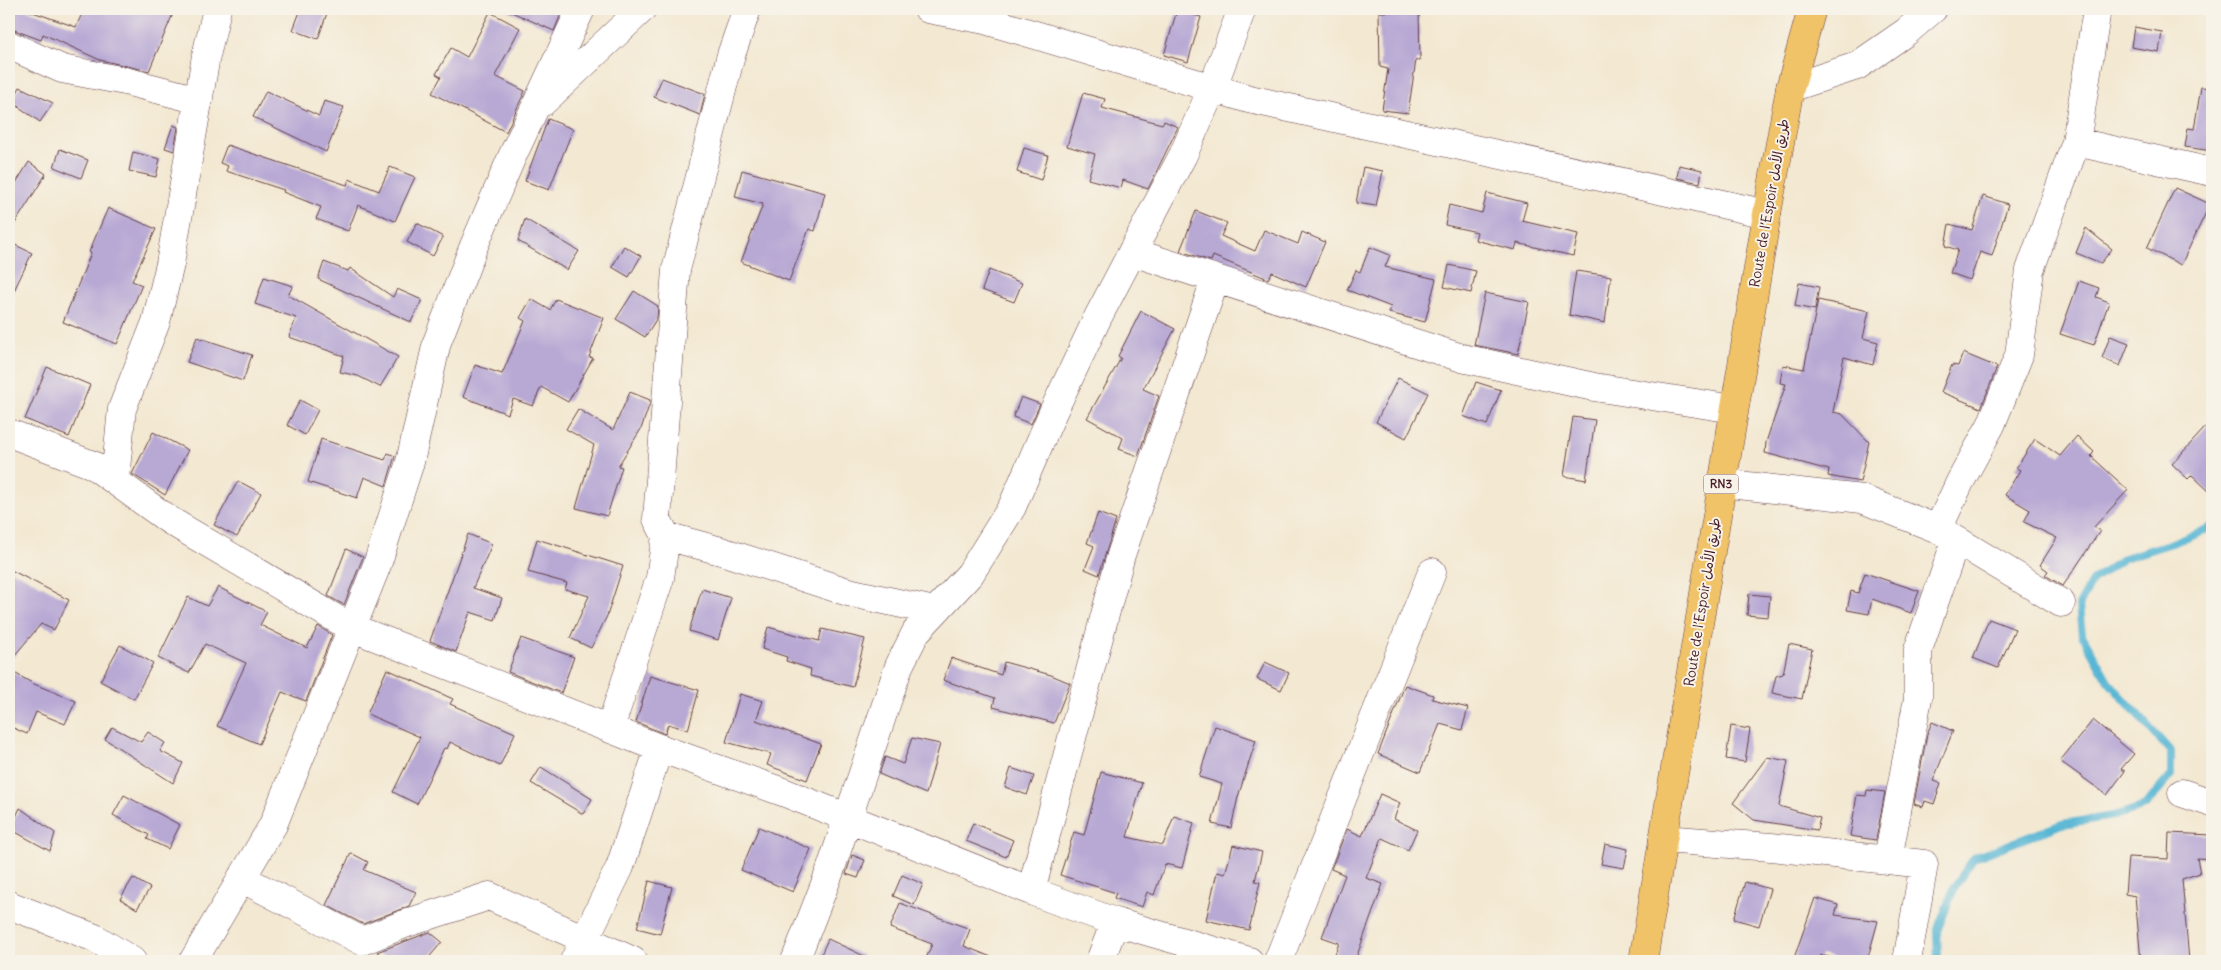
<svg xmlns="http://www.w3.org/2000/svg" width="2221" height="970" viewBox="0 0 2221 970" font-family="Delius,'Playpen Sans Arabic',sans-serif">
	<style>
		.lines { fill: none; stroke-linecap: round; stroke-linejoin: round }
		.stream { stroke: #55b5d4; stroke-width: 8 }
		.building { fill: #b7a8d4 }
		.minor-casing { stroke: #633d44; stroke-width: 29 }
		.highway-casing { stroke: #633d44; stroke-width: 29 }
		.minor { stroke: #fff; stroke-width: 28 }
		.highway { stroke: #f1c369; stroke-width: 28 }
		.labels { text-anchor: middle; stroke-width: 4; stroke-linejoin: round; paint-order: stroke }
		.shield { fill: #f7f3e8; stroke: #7e5f64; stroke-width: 1 }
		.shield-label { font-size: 12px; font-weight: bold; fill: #4a1f2b }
		.street-label { font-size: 14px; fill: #4a1f2b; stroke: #f7f3e8 }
	</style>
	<rect width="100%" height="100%" fill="#f7f3e8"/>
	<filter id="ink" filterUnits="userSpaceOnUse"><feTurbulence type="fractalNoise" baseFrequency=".02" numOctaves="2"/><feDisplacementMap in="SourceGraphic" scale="10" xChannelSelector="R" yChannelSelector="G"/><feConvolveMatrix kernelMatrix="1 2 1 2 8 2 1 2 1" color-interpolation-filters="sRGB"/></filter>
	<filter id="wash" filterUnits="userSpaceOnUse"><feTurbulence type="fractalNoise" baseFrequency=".0096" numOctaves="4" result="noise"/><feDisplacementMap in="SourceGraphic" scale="20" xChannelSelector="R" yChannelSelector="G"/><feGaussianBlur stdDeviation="1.12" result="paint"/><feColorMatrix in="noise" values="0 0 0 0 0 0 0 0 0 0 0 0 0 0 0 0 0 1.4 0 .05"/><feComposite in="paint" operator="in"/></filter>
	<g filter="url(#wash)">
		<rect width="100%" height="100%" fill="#f3e8d1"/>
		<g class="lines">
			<path class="stream" d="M1938,961L1937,931L1955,886L1974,858L2062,824L2114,816L2145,806L2171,775V752L2108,681L2082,635L2079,605L2093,580L2124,558L2172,543L2212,527"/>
		</g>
		<g id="blocks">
			<path class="building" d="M9,9H24L76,27L84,9H175L149,71L100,60L43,34L41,40L9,28Z
				M301,9H316L327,13L318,39L293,30Z
				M505,9H550L561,14L554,31Z
				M1177,10L1201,17L1188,62L1164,55Z
				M1419,11L1420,60H1416L1408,113L1382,110L1388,69L1380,67L1379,12Z
				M490,12L520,28L495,76L525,91L506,132L432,93L441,77L436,74L451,48L467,57Z
				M2134,27L2162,32L2159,52L2131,47Z
				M662,78L705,94L700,115L654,97Z
				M20,87L53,103L40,122L12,102Z
				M2201,87L2212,88V151L2185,147L2188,128L2194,129Z
				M266,91L319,116L324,101L344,107L326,152L253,117Z
				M1083,93L1105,99L1102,108L1162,124L1164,121L1178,127L1148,189L1123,180L1121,188L1088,179L1095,154L1067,146Z
				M548,119L573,129L549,190L525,181Z
				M173,125L178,127L174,151L165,148Z
				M227,145L347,185L349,179L379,191L390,167L415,177L395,221L358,205L348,231L316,219L321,207L283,192L284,190L226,171L228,166L220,163Z
				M1024,148L1048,155L1041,180L1017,172Z
				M60,149L88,160L81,178L54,167Z
				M133,152L160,159L156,177L129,171Z
				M29,162L46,174L9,233V194Z
				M1679,165L1702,170L1700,183L1677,178Z
				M1363,167L1383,171L1376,206L1356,203Z
				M742,170L825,193L815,231L809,229L789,281L741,262L763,204L735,197Z
				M2175,188L2210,204L2181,265L2147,248Z
				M1487,193L1527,203L1522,221L1578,234L1573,256L1517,243L1515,250L1475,240L1477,232L1445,225L1449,205L1482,213Z
				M1983,196L2008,204L1992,256L1980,252L1970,280L1950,273L1958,250L1945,246L1949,224L1972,230Z
				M108,208L156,229L132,281L142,285L117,344L63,322L91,253L89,252Z
				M1196,211L1227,223L1221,236L1255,251L1264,230L1298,244L1302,232L1325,242L1306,287L1272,272L1268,279L1213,256L1211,261L1180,251Z
				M525,219L579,251L567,270L518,241Z
				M417,223L443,237L433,256L407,242Z
				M2086,228L2112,249L2101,263L2076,253Z
				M9,242L32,253L9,301Z
				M624,246L641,256L629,277L612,267Z
				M1370,247L1390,255L1385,267L1436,279L1425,322L1389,313L1391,307L1347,290L1356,270L1360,272Z
				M324,262L348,271L350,268L393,297L397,289L422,300L411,322L318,279Z
				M1449,265L1476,271L1471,293L1444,287Z
				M989,270L1022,283L1014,302L982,290Z
				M1576,271L1611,276L1605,323L1569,315Z
				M264,277L293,286L288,295L398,357L380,387L358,376L340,372L344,356L289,337L296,318L255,304Z
				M2079,281L2099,288L2096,297L2109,302L2094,345L2060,334Z
				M1799,283L1819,287L1815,310L1795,306Z
				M634,291L658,306L657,318L645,337L616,319Z
				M1485,293L1529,302L1518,354L1474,345Z
				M531,299L550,310L556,299L604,318L589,357L593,358L568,402L541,387L533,406L513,399L508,414L463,397L475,365L502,374L525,321L520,318Z
				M1818,300L1869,311L1863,338L1878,342L1873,365L1844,357L1833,412L1842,414L1869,442L1860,482L1828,476L1829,470L1765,453L1766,442L1786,384L1780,383L1783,365L1804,369Z
				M1141,311L1175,329L1143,389L1159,396L1138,456L1119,449L1123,438L1087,418L1121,358L1118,356Z
				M2110,336L2129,343L2120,366L2102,358Z
				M197,337L252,355L243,381L187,362Z
				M1963,353L1997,367L1981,408L1941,392L1952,365L1958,366Z
				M47,367L90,385L69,437L25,419Z
				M1398,378L1428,393L1406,438L1376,422Z
				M1476,382L1501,390L1487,425L1463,416Z
				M630,392L650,400V403L641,429L618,466L622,467L607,516L576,508L594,445L566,429L578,409L613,430Z
				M1021,397L1040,404L1031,424L1013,417Z
				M300,400L318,410L305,435L287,425Z
				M1573,417L1595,420L1586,480L1564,476Z
				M2212,420V494L2192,475L2188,479L2172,464Z
				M153,432L188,450L165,495L132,474Z
				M2077,436L2094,452L2091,456L2128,490L2094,527L2100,531L2063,586L2045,575L2048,571L2040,565L2057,538L2024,522L2030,510L2005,495L2020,470L2016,468L2035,439L2060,456Z
				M321,439L385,460L388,453L395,456L386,486L364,477L357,498L308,482Z
				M238,481L261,493L237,537L214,525Z
				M1098,513L1116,520L1099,575L1085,569L1094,546L1087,543Z
				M468,534L492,544L473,588L502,598L495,620L470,612L456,652L430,641Z
				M537,539L623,566L607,616L591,648L570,638L589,596L565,589L567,583L528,572Z
				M346,549L363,557L344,605L328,596Z
				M9,569L69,600L54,630L41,624L9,662Z
				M1865,573L1919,591L1911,613L1872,599L1869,614L1847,610L1851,591L1858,593Z
				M218,587L267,612L260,625L307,648L318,626L332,635L306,701L282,692L259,744L217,726L246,663L205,644L189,673L158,658L188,597L207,606Z
				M702,589L731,598L718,640L689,631Z
				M1749,594L1770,596L1768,617L1747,615Z
				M1989,619L2015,629L1998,668L1973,658Z
				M768,627L819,641L822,629L865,639L853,687L810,676L811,669L786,661L787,657L762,649Z
				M521,638L574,657L561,693L508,672Z
				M1789,644L1812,649L1802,699L1772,693L1776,676L1783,674Z
				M120,645L153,663L134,699L100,681Z
				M951,658L1001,675L1004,662L1051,675L1070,683L1054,723L993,707L995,698L943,680Z
				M1265,662L1289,673L1281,690L1257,679Z
				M387,669L453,699L450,704L515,733L500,766L450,742L447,749L444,748L417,804L393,792L420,737L367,714Z
				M9,670L34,684L76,701L65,724L36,712L27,734L9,726Z
				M650,676L699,690L688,730L668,724L665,734L636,722Z
				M1405,685L1433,695L1432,699L1468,708L1462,730L1440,724L1420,772L1378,754Z
				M740,694L763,701L756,720L821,744L807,780L767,765L771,754L726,742Z
				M2093,720L2134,754L2121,769L2125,771L2107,795L2060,761Z
				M1932,722L1953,731L1933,781L1941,783L1934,804L1925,801L1923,807L1914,804L1927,734Z
				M1215,726L1256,740L1238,797L1231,828L1212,824L1222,784L1199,777Z
				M1731,726L1750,729L1745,762L1726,759Z
				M112,727L141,742L148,732L165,743L160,751L183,763L173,783L105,739Z
				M912,738L940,744L926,794L879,774L885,757L903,764Z
				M1767,757L1788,761L1779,806L1820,818L1817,830L1754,820L1733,803Z
				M541,767L592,799L583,814L531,783Z
				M1011,768L1034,776L1027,795L1005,787Z
				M1101,772L1142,783L1127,837L1163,845L1174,816L1194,823L1182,868L1165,864L1154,895L1147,892L1142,907L1114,898L1116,893L1060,875L1074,832L1084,835Z
				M1867,790L1885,792L1876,840L1850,836L1857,795L1866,796Z
				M1380,794L1400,803L1394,819L1417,830L1408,850L1382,838L1366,878L1383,884L1355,961H1348L1334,957L1339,943L1322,937L1345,875L1331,869L1347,829L1362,836Z
				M124,795L180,825L168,849L147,839L149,835L113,815Z
				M20,808L55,833L50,851L10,829Z
				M973,823L1013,840L1006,857L966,841Z
				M759,827L811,849L793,892L741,870Z
				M2169,833L2212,835V859L2197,858L2200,873L2182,879L2189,961H2141L2135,896L2125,894L2128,857L2168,859Z
				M1605,844L1628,849L1624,868L1601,864Z
				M1233,845L1262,852L1255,881L1260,882L1249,930L1206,920L1217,872L1225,874Z
				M351,853L368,862L364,870L416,892L409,906L363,924L326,905Z
				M852,855L865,860L858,878L846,874Z
				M902,875L923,884L914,905L893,896Z
				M133,878L150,888L137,909L120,899Z
				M649,881L672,887L660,934L637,928Z
				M1745,882L1770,889L1759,926L1734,919Z
				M1815,898L1838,905L1835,915L1878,921L1867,961H1847L1821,955L1819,961H1805L1794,958Z
				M900,903L970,929L964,946L1001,961H925L932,944L890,928Z
				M430,932L442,942L426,961H388L377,952Z
				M828,939L875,961H818Z"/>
		</g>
	</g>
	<g filter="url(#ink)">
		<use href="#blocks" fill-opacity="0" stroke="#633d44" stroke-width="1"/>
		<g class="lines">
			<g class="minor-casing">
				<path id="minor" d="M928,9L985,20L1249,99L1767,214
					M9,45L62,69L125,81L199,100
					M1790,88L1857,66L1906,32L1933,9
					M543,102L642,9
					M2076,142L2212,172
					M1132,252L1462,358L1594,387L1734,409
					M9,433L93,465L169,520L350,627L659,748L783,792L1031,891L1115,922L1249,961
					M115,479L122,409L156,322L170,264L206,56L217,9
					M1721,483L1862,499L1938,529L2061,603
					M1938,529L1960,482L1991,425L2019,355L2030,270L2076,142L2097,9
					M666,536L721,551L848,592L934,611
					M610,728L660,578L666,536L657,519L676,270L731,55L747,9
					M2182,793L2212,803
					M1663,839L1771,847L1924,864L1907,961
					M1888,859L1918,698V650L1956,540
					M241,878L362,941L407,923L489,896L633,961
					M1031,891L1121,555L1215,280
					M9,905L95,938L132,961
					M193,961L273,825L377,565L410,462L437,342L473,248L511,159L581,9
					M574,961L620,867L659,748
					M795,961L830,871L899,666L916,632L970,574L1012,507L1053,412L1098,317L1183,155L1212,89L1242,9
					M1100,961L1115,922
					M1278,961L1432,572"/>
			</g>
			<g class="highway-casing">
				<path id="highway" d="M1643,961L1767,214L1790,88L1812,9"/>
			</g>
			<use href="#minor" class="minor"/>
			<use href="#highway" class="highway"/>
		</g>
	</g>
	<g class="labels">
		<rect class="shield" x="1703.5" y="474.5" width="35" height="19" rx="4"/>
		<g class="shield-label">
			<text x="1721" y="488">RN3</text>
		</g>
		<g class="street-label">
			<text transform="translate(1769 203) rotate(-80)" y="5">Route de l’Espoir طريق الأمل</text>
			<text transform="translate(1702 602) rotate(-81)" y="5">Route de l’Espoir طريق الأمل</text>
		</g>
	</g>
	<rect width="2221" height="970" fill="none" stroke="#f7f3e8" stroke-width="30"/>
</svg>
